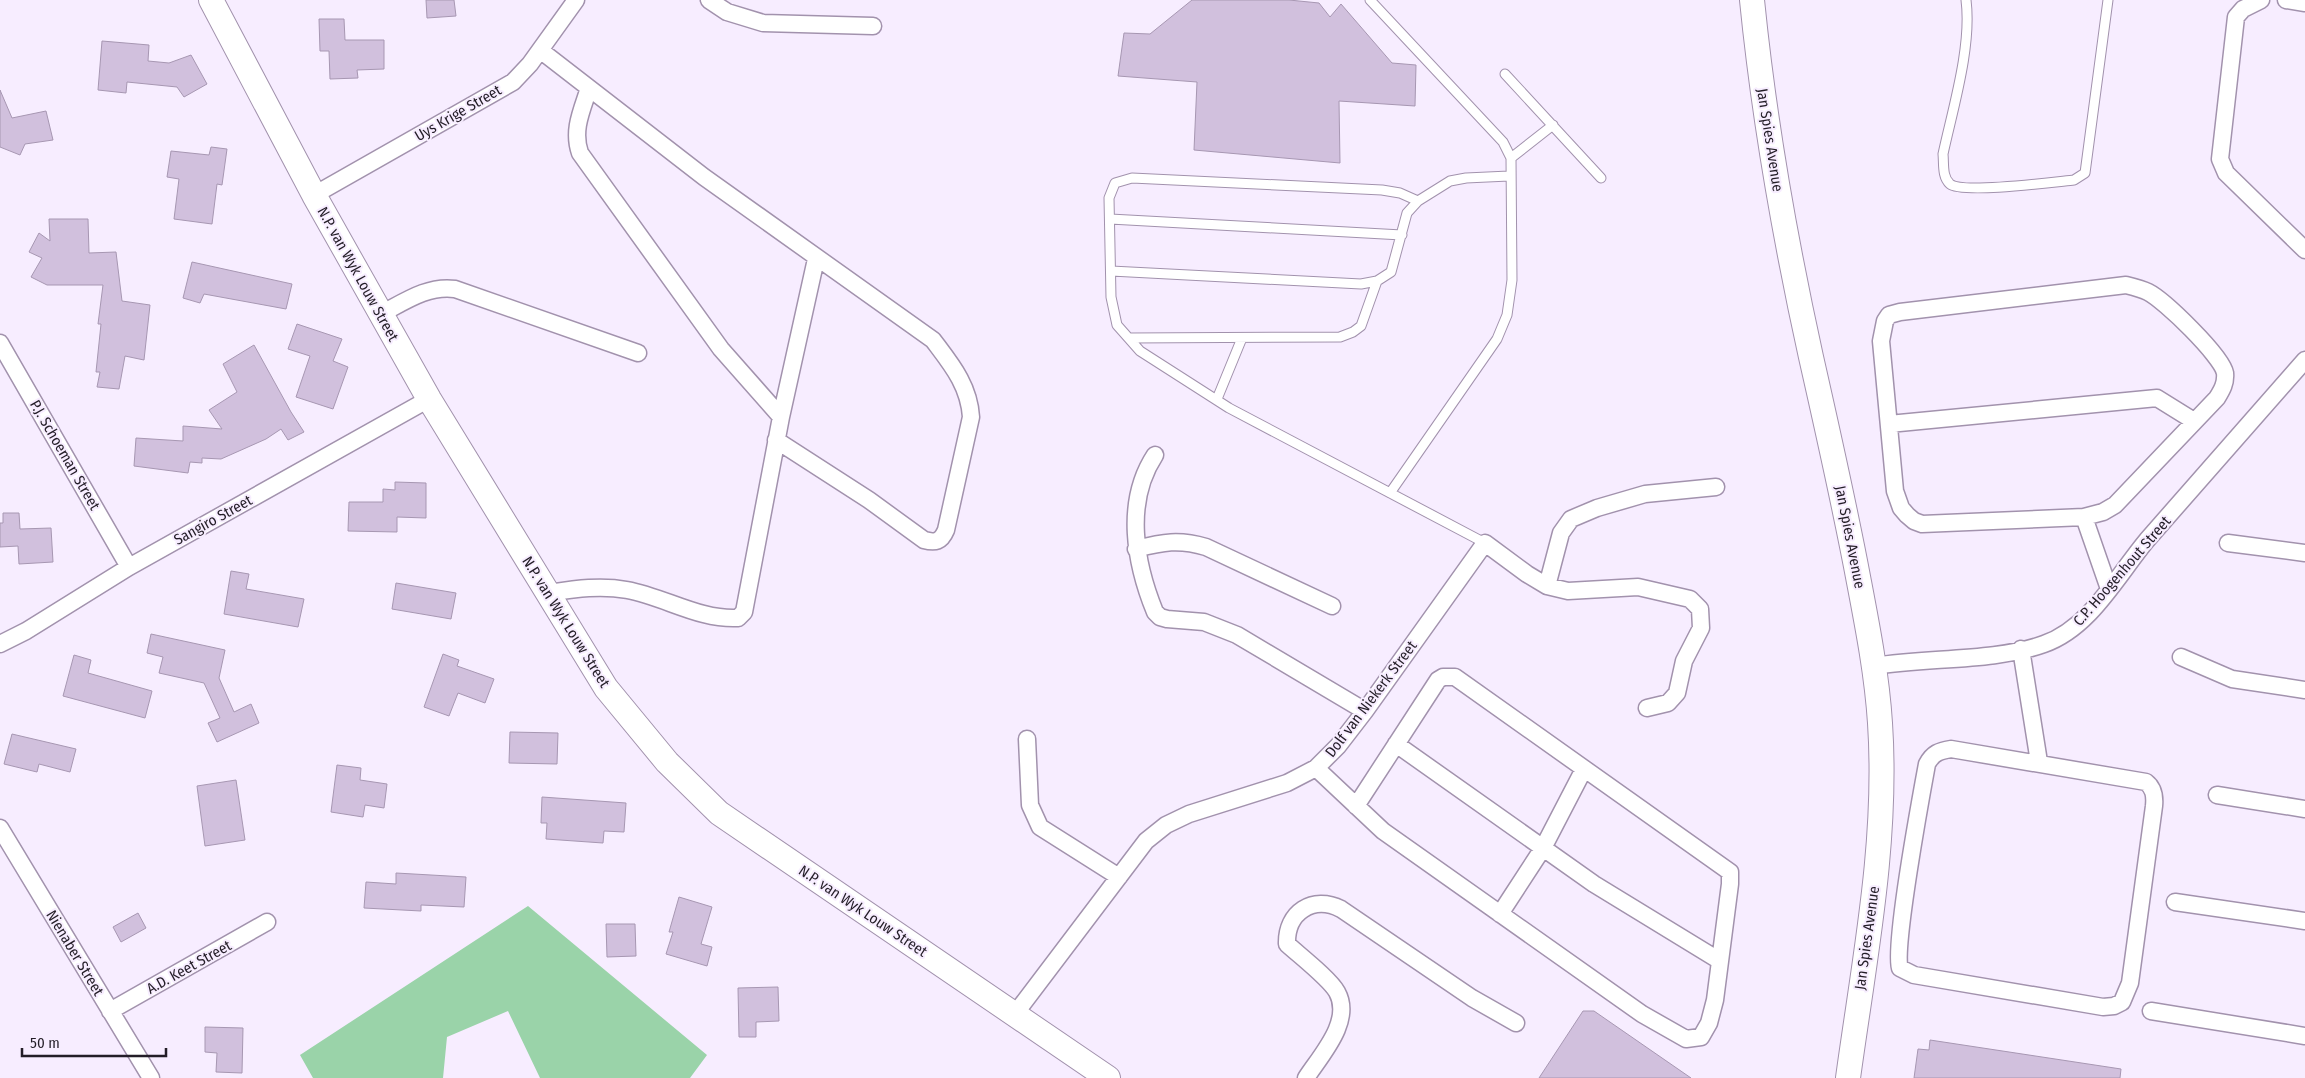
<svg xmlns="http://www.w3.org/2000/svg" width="2305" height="1078" viewBox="0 0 2305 1078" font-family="'Fira Sans Condensed',sans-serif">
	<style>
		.green { fill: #9ad3a9 }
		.building { fill: #d1c0dd; stroke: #a797b2 }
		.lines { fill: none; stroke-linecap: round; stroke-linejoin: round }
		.lane-casing { stroke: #a292ad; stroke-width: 11 }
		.street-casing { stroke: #a292ad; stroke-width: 19 }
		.secondary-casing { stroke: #a292ad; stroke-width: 26 }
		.lane { stroke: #fff; stroke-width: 9 }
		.street { stroke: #fff; stroke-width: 16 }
		.secondary { stroke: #fff; stroke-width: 24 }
		.labels { text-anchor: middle; stroke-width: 4; stroke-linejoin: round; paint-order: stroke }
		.street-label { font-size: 15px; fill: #231d27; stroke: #f7edff }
	</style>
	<rect width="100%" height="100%" fill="#f7edff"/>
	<path class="green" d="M528,906L707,1055L690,1078H540L508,1011L447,1037L443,1078H313L300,1055Z"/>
	<path class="building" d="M426,0H454L456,16L427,18Z
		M1192,0H1289L1319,3L1330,17L1341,4L1392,63L1416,65L1415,106L1339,101L1340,163L1194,150L1197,82L1118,76L1124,33L1150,34Z
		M319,19H344L345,40H384V69L357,70L358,78L330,79L329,51H320Z
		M102,41L149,45L148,61L169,63L191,55L207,84L184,97L177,87L127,82L126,93L98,90Z
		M0,90L12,118L46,111L53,140L25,144L20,155L0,147Z
		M211,147L227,149L222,185L217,184L212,224L174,219L179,179L167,177L171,151L209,155Z
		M49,219H88L89,253L116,252L122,301L150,305L144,360L125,356L119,389L97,387L100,372H96L101,324H98L103,285H47L31,277L42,258L29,252L39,233L50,241Z
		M192,262L292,284L286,309L204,294L200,303L183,298Z
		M297,324L342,339L333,361L348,367L333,409L296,397L310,356L288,349Z
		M254,345L291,412L304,432L288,440L281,429L266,439L221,459L202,458V463L190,462L188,473L134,466L136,438L183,441V426L222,429L209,410L237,392L223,364Z
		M395,482L426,483V518L397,517V532L348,531L349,502H383V489L395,490Z
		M3,513H19L20,529L51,528L53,562L19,564L18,546L0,547V523H3Z
		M231,571L249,574L246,589L304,599L298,627L224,614Z
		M396,583L456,593L451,619L392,609Z
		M151,634L225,650L219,678L234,712L251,704L259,723L217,742L208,723L220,718L204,683L159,673L163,657L147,653Z
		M443,654L459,660L457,666L494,679L485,703L458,693L449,716L424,707Z
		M74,655L91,660L88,673L152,691L145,718L63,696Z
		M510,732L558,733L557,764L509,763Z
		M12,734L76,749L70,772L39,764L37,772L4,764Z
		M337,765L361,768L360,780L387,784L384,808L365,805L363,817L331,812Z
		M236,780L245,840L205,846L197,786Z
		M542,797L626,803L624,832L604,831L603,843L546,839L547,823H541Z
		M396,873L466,877L464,907L421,905V911L364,908L366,882L396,884Z
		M679,897L712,907L701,944L712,947L707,966L666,954L673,932H669Z
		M138,913L146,928L121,942L113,927Z
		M606,924H635L636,956L607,957Z
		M778,987L779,1021L756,1022V1037H739L738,988Z
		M1583,1011H1594L1691,1078H1539Z
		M205,1027L243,1028L242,1073L216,1072L217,1053L205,1052Z
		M1930,1040L2121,1069L2120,1078H1914L1918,1049L1929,1050Z"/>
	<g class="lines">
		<g class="lane-casing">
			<path id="lane" d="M1370,0L1503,142L1511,158L1512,280L1507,315L1497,339L1390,493
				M1966,0C1972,46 1953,108 1943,154C1944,164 1942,177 1950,184C1962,194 2054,182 2074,180L2085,173L2108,0
				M1505,74L1601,178
				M1511,158L1553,125
				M1418,201L1400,193L1382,190L1132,178L1115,183L1109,198L1111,297L1117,325L1140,351L1229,408L1485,543
				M1110,219L1402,235
				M1111,271L1361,284L1377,281L1391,272L1407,213L1418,201L1450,181L1466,178L1509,176
				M1129,338L1340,337L1353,332L1361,326L1377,281
				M1217,399L1242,338"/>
		</g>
		<g class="street-casing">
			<path id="street" d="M709,0L727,12L763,23L873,26
				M2261,0L2243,9L2236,17L2220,159L2226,173L2305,250
				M2286,0L2305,3
				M540,50L704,177L933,340C951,364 969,385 971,417L946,530C941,542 935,543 924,540L869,500L776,440
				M589,88C582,110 572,130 580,153L721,349L781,417
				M314,195L513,82L530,64L576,0
				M2126,285C2134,287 2142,289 2148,292C2164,300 2222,356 2225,373C2226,383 2222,390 2217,398L2115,505L2103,512L2084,517L1922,524L1914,521L1907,515L1901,508L1895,491L1881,341L1885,321L1889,315L1900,312Z
				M381,314C404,302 428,285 455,289L638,353
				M0,343L129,567
				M1889,424L2157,398L2194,421
				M1155,455C1124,502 1135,563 1155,612L1160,617L1167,619L1204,622L1237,635L1365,711
				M2084,517L2109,589
				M2228,543L2305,553
				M1136,549C1163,542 1179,539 1206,547L1332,606
				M1547,586L1561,533L1571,519L1597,508L1645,494L1716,487
				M548,593C575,589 600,585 627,590C665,597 699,620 738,618L744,612L781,417L816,259
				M0,644L26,631L129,567L429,399
				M2021,649L2039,762
				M2181,657L2232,679L2305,690
				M1875,666C1929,657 1994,662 2044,644C2090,628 2117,576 2147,540C2199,480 2252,420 2305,360
				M1027,739L1030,805L1040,827L1119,877
				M1396,744L1594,884L1720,961
				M1951,749L2146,782C2154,788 2155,796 2154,806L2130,983L2122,1002L2114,1006L2103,1007L1914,975L1900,968C1892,955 1922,791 1927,764C1933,753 1939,751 1951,749Z
				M1316,768L1383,831L1642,1014L1686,1039L1701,1037L1709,1023L1715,1000L1730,884V872L1455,677H1443L1438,680L1356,806
				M2217,795L2305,809
				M0,828L151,1078
				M2175,902L2305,921
				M1500,914L1543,848L1584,769
				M110,1011L267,922
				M2151,1011L2305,1036
				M1015,1014L1146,841L1166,825L1189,814L1287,783L1316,768L1338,746L1365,711L1485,543L1527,574L1547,586L1568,591L1638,587L1690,599L1700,609L1701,628L1684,661L1677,693L1668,703L1647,708
				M1306,1078C1321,1055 1353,1021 1337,992C1330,979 1299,955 1287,944C1286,912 1313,895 1341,909L1472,998L1516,1023"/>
		</g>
		<g class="secondary-casing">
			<path id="secondary" d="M211,0L314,195L429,399L606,688L667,762L719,813L1108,1078
				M1752,0C1764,120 1785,239 1811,357C1828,432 1845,507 1859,582C1868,629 1877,676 1880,723C1888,842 1864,961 1848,1078"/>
		</g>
		<use href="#lane" class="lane"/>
		<use href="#street" class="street"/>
		<use href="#secondary" class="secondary"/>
	</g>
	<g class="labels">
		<g class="street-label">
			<text transform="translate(458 113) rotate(-30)" y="5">Uys Krige Street</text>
			<text transform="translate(1770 140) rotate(81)" y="5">Jan Spies Avenue</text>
			<text transform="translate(358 274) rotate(61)" y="5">N.P. van Wyk Louw Street</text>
			<text transform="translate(65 455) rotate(60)" y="5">P.J. Schoeman Street</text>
			<text transform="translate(213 520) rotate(-29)" y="5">Sangiro Street</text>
			<text transform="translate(1850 537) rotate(79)" y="5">Jan Spies Avenue</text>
			<text transform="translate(2122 571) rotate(-49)" y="5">C.P. Hoogenhout Street</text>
			<text transform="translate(566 622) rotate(58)" y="5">N.P. van Wyk Louw Street</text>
			<text transform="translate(1371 699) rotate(-53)" y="5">Dolf van Niekerk Street</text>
			<text transform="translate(863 911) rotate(34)" y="5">N.P. van Wyk Louw Street</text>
			<text transform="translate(1867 938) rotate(-82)" y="5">Jan Spies Avenue</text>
			<text transform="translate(75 953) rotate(59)" y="5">Nienaber Street</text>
			<text transform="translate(189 967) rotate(-29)" y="5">A.D. Keet Street</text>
		</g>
	</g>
	<path d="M22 1048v8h144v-8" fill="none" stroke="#231d27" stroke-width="2.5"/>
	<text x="30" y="1048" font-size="15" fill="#231d27" stroke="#f7edff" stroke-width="4" paint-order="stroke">50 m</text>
</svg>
